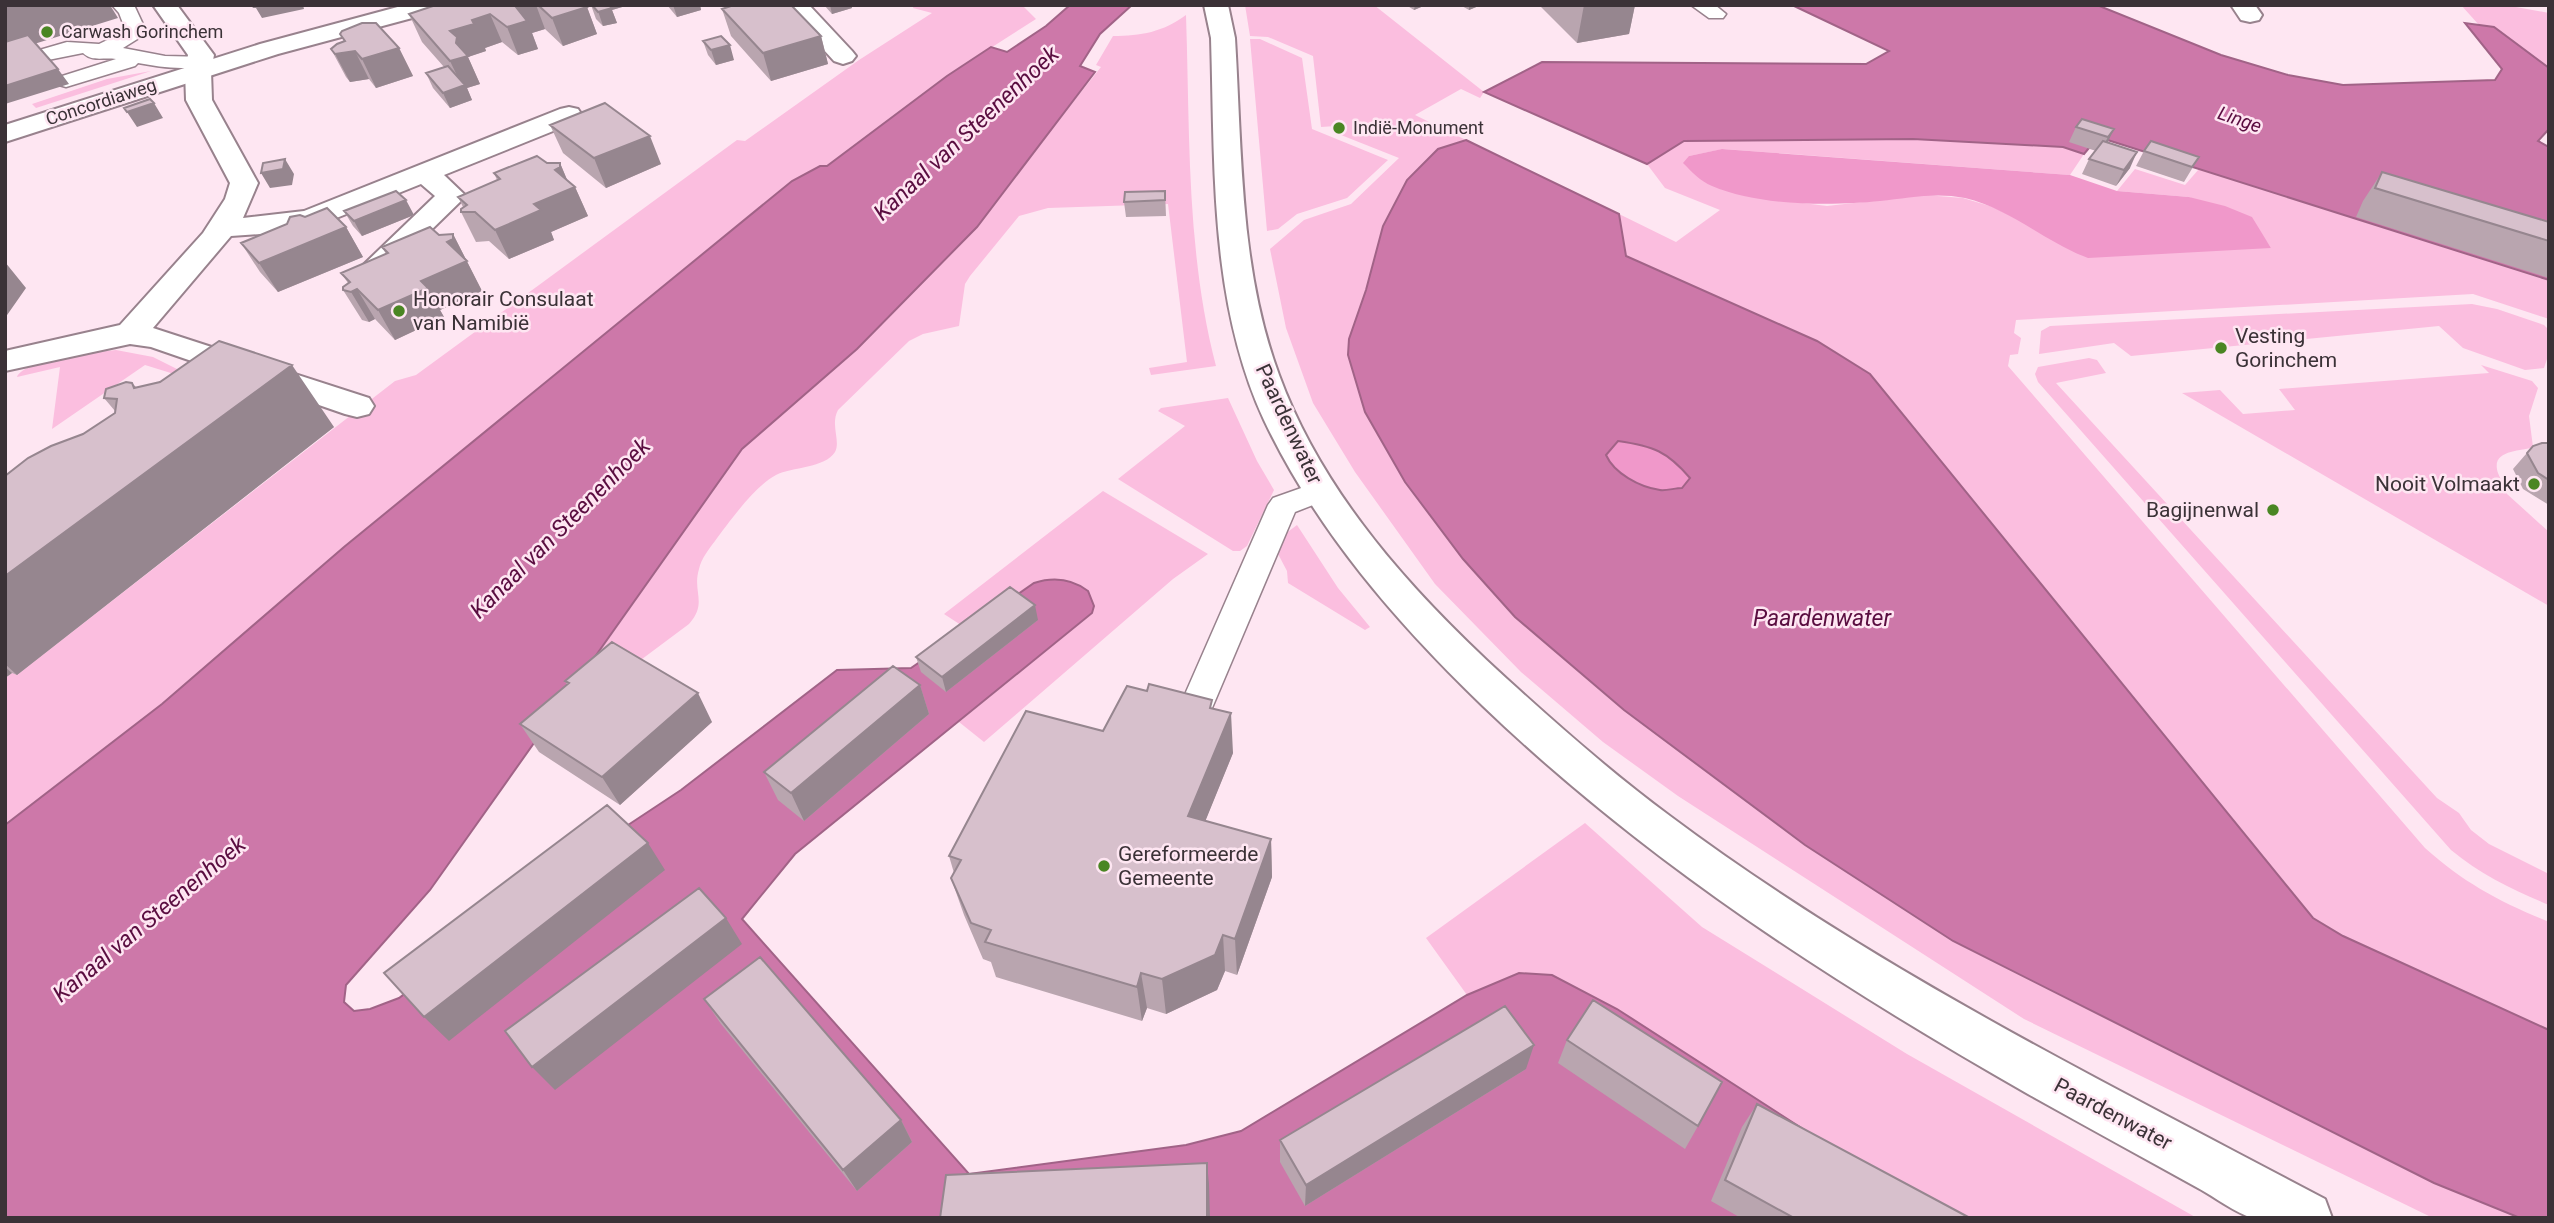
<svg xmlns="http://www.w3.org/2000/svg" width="2554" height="1223" viewBox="0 0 2554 1223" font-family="Roboto,sans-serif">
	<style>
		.green { fill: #fbbedf }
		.forest { fill: #f098ca }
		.water { fill: #cd78a9; stroke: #a16387; stroke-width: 2; fill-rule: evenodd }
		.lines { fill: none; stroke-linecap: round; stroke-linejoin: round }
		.lane-casing { stroke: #98828d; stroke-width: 3 }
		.street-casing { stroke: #98828d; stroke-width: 4 }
		.secondary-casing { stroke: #98828d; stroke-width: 4 }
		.lane { fill: #fff; fill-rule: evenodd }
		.street { fill: #fff; fill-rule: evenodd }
		.secondary { fill: #fff; fill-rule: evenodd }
		.wall { fill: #b9a5af }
		.shaded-wall { fill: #96868f }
		.building { fill: #d7c0cc; stroke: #96868f; stroke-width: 2 }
		.poi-dot { fill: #4a8623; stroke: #fee6f2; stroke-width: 2.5 }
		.labels { text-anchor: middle; stroke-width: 5; stroke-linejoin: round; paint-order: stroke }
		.far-poi-label { font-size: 18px; fill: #3b3237; stroke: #fee6f2; text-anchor: start }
		.far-street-label { font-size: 18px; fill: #3b3237; stroke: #fee6f2 }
		.far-water-label { font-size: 19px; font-style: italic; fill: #5a0d40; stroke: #fee6f2 }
		.poi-label { font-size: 21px; fill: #3b3237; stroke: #fee6f2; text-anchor: start }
		.street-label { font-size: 21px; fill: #3b3237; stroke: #fee6f2 }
		.water-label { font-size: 23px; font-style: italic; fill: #5a0d40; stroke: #fee6f2 }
	</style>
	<rect width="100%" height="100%" fill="#fee6f2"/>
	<path class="green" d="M914,5H1022L1036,19L947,76L827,166H820L792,181L344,547L162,704L5,825V678L12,673L18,674L395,381L416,375L737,140L745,141L859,60L932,13L913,8Z
		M1245,5H1374L1484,92L1480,98L1461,89L1415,115L1466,140L1438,149L1407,180L1383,226L1366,290L1349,339L1365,412L1405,482L1463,559L1515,617L1624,710L1805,845L1953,941L2434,1183L2520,1218H2433L2024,1019L1678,796L1603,742L1521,672L1435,584L1355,472L1313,403L1286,328L1270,249L1304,220L1351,204L1399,158L1341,135L1343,129L1336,126L1321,127L1313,56L1268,37L1250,36Z
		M2461,5H2505L2549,13V68L2495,27L2479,25Z
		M1186,15C1190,133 1186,251 1216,366L1151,375L1149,368L1187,362L1168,204L1048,208L1019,216L970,276L965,284L959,326L923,334L909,341L838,410C830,425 841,441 835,452C825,468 792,467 776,475C755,486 729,522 715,541C709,549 701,559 699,569C692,592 708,603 689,624L630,668L586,671L742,449L857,349L977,227L1018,171L1101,67L1096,65L1113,36C1141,36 1163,32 1186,15Z
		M1250,39H1260L1302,58L1312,129L1388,160L1347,198L1297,214L1278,229L1267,231Z
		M151,71L36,108L32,104L107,79Z
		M1913,139L2063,147L2084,154L2070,175L1723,149L1689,156L1754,197L1827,206L1925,195L1963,198L1993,207L2024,222L2271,248L2262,235L2189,197L2117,191L2135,169L2185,185L2199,169L2549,280V319L2473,294L2016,320L2014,333L2021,338L2018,354L2010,355L2008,366L2425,848C2464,883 2500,902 2549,922V1030L2343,936L2313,918L1870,374L1817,341L1626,256L1619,214L1676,242L1720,210L1665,188L1647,164L1684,141Z
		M2472,304L2497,309L2544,325L2549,330V353L2544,368L2525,370L2463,348L2439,326L2131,356L2114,343L2039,354L2041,331L2050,326Z
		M116,350L153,357L179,370L174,374L145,365L52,429L60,367L17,377C25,359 96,352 116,350Z
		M2089,358L2097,360L2106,373L2056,383L2437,798L2459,813L2471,830L2489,844L2549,874V905C2513,890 2481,875 2451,850L2038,382L2035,374L2038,367Z
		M2481,365L2532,381L2538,388L2529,416L2533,447C2521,452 2490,449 2498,473C2501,482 2507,484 2507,494L2549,532V606L2182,393L2220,390L2243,414L2295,410L2279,389L2489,373Z
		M1228,398L1257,461L1274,490L1247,546L1240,551H1233L1118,479L1185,426L1158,411L1161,408Z
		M1103,491L1208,554L1173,579L984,742L959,722L1086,618L1072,582C1032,572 999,608 967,629L944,614Z
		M1297,525L1338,588L1370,627L1365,630L1288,583L1287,571L1277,552L1285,534Z
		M1585,823L1702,927L1907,1054L2197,1218H1941L1617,1009L1552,976L1519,973L1467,995L1426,938Z"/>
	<path class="forest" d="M1722,149L2070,175L2117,191L2189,197L2225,206L2252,217L2271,248L2088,258C2045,242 2011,209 1965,198C1936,192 1908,198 1880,201C1831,206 1758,206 1712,186C1700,181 1692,172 1683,163L1689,156Z
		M1618,441C1657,447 1663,450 1690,478L1682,488C1675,488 1666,491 1660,490C1639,487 1614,473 1605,455Z"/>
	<path class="water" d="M1070,5H1132L1100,34L1080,66L1095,72L977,227L857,349L742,449L430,890L346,985L344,1002L354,1011L370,1009L399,998L616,833L681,790L837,670L911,668L1034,583C1053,577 1072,579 1088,591L1094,606L1092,613L795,854L742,919L969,1174L1186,1145L1241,1131L1467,995L1519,973L1552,975L1617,1009L1941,1218H5V825L162,704L344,547L792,181L820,166H827L947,76L991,47L1007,52L1046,26Z
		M1792,5H2097L2221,55L2288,75L2343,85L2495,80L2502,69L2465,23L2494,27L2549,68V129L2538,141L2549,147V280L2098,137L2084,154L2063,147L1913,139L1684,141L1647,164L1484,92L1542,62L1866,64L1889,51Z
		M1466,140L1619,214L1626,256L1817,341L1870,374L2313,918L2343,936L2549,1030V1218H2520L2434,1183L1953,941L1805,845L1624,710L1515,617L1463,559L1405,482L1365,412L1348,355L1349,339L1366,290L1383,226L1407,180L1438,149ZM1618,441C1653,446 1667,451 1690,478L1682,488C1675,488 1666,491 1660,490C1639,487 1614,473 1606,455Z"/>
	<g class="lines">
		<g class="lane-casing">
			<path id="lane" d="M112,5H134L147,33L123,48L165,56L207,57L210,61L207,65C184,71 160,67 138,63L135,66L66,87L59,85L55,81L59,77L116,59C102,57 93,62 83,53L43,61L36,59L33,55L36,51L67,42L99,44L126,31L119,13Z
				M1691,5H1715L1726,14L1723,18H1709Z
				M1321,481L1331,484L1336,491L1331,498L1295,512L1201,734L1189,738L1177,734L1172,724L1268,505L1273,498Z"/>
		</g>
		<g class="street-casing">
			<path id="street" d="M153,5H177L214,55L211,71L212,100L258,183L243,218L304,211L560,109L569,107L578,109L582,115L578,121L444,175L466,196L383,277L372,280L361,277L357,271L435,196L421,184L324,223L291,232L231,236L153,328L369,398L374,406L369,414L357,417L345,414L151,347L130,344L5,371V351L120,325L203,233L225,199L230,183L186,100L185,71L188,55Z
				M783,5H809L852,51L856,56L852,61L843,64L834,61Z
				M1204,5H1228L1235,38C1242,150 1239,268 1279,375C1323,495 1414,594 1507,679C1560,727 1613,774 1670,816C1873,968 2102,1081 2325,1199L2332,1218C2312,1218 2271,1222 2253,1218C2235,1213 2215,1197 2198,1188C2142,1157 2085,1126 2028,1094C1832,982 1647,863 1483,706C1396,622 1316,530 1264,420C1209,301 1215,166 1211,38Z
				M2231,5H2255L2262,15L2259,20L2250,22L2241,20Z"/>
		</g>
		<g class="secondary-casing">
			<path id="secondary" d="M405,5H446L442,10L278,54L5,142V125L260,44Z"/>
		</g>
		<use href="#lane" class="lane"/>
		<use href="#street" class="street"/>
		<use href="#secondary" class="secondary"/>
	</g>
	<path class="wall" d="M436,5H585L587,7L597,34L563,46L545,29L532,33L538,49L518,55L502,42L485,48L486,51L468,57L480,84L467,88L472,100L450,108L433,88L426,73L444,67L422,42L409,14Z
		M591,5H629L612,10L617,23L603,26L596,19Z
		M667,5H700L701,10L677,17Z
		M824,5H851L852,8L832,14Z
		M1406,5H1426L1414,10Z
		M1460,5H1481L1469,10Z
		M1539,5H1635L1629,34L1577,43Z
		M722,9L821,36L828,64L771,81L731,36Z
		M340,34L399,48L413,76L376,88L369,79L350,82L346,77L331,49L344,41Z
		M703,41L734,60L716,65L708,55Z
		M550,125L661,164L606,188L563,153Z
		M2076,127L2114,129L2107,143L2130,168L2116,186L2082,174L2089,159L2096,151L2069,142Z
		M2144,151L2199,157L2184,182L2136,166Z
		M547,163H560L567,180L575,187L588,216L551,232L554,240L509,259L489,241L476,242L461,212L463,207L458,197L497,180L494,173Z
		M2382,172L2549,222V278L2356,217L2363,201Z
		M1165,191L1166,216L1126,217L1124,202Z
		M344,211L414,215L362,236L353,226Z
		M305,217L346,227L363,257L278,292L260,272L241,243Z
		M453,234L482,291L440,310L444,317L395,340L375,319L369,322L362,320L343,290L348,283L341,273L386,254L382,247L439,235Z
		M132,383L136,387L334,427L17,675L12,673L5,678V476L83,434L115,413V411L104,398Z
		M2549,443V505L2523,489L2513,469L2533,446Z
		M1038,620L946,692L921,672L916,657Z
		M565,681L712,722L620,805L539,752L520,724L567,685Z
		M920,685L929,714L804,821L778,800L764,772Z
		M1213,708L1233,753L1205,821L1271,839L1272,877L1237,975L1225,971L1217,990L1166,1014L1147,1008L1142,1021L996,977L991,962L983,959L964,915L951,878L954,873L949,856L1103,731Z
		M704,999L901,1120L912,1142L857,1191L721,1024Z
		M1567,1040L1698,1126L1685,1149L1558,1063Z
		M1526,1069L1305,1206L1280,1162V1140Z
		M1757,1104L1970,1218H1741L1711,1201L1742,1127Z"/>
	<path class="shaded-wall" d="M8,5H110L118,18L5,53V6Z
		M251,5H303L304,9L262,18L256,8H253Z
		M522,5H536L545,29L532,33L538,49L518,55L507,27L516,7Z
		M596,5H629L612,10L617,23L603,26Z
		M673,5H700L701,10L677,17Z
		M830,5H851L852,8L832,14Z
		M1415,5H1426L1414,10Z
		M1469,5H1481L1469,10Z
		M1584,5H1635L1629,34L1577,43Z
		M587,7L597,34L563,46L552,18Z
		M490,14L502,42L485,48L486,51L468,57L480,84L467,88L472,100L450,108L443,93L462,86L450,61V31L472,20Z
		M821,36L828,64L771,81L763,53Z
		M730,45L734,60L716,65L711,50Z
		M399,48L413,76L376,88L362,59Z
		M355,51L369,79L350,82L335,54Z
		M58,69L69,84L5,104V86Z
		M154,103L163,118L137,127L127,112Z
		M2114,129L2107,144L2100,152L2108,137Z
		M650,136L661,164L606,188L594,158Z
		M2137,152L2130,168L2116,186L2124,170Z
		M285,159L294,174L292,185L270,188L261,173Z
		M560,163L571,189L575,187L588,216L551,232L554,240L509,259L495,230L534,204Z
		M406,200L414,215L362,236L354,221Z
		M346,227L363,257L278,292L259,263Z
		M453,234L482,291L440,310L444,317L395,340L378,310L421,281Z
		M5,262L26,288L5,318Z
		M357,289L375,319L369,322L351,292Z
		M292,365L334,427L17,675L5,664V576L134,388L132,383L181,445Z
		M1035,605L1038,620L946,692L942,677Z
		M5,667L12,673L5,678Z
		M920,685L929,714L804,821L791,793Z
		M698,693L712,722L620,805L602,777Z
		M1231,713L1233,753L1192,854L1188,816Z
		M1271,839L1272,877L1237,975L1235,939Z
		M648,843L665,870L449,1041L424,1017Z
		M726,918L742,944L555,1090L532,1067Z
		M1223,935L1225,971L1217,990L1166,1014L1162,979Z
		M1141,973L1147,1008L1142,1021L1137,987Z
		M1534,1045L1526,1069L1305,1206L1306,1185Z
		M901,1120L912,1142L857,1191L843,1170Z
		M1207,1163L1209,1184L1210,1218H1207Z"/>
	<path class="building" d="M436,5H522L516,7L527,21L507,27L490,14L472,20L474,24L450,31L457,37L456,43L468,56L450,61L409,14Z
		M538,5H585L587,7L552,18Z
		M592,5H609L612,8L598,12Z
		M734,5H791L821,36L763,53L722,9Z
		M362,23H376L399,48L362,59L355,51L335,54L331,49L337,44L345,41L340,34L342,31Z
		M28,35L58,69L5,86V42Z
		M721,36L730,45L711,50L703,41Z
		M448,66L465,85L443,93L426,73Z
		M150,99L154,103L127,112L124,108Z
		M605,103L650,136L594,158L550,125Z
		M2082,119L2114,129L2108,137L2076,127Z
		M2103,141L2137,152L2124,170L2089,159Z
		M2151,141L2199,157L2192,167L2144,151Z
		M537,156L547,163H560V167L555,170L575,187L534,204L541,210L495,230L475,212H461V209L467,205L458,197L500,179L494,173Z
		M285,159L283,169L261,173L263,163Z
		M2382,172L2549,222V241L2375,188Z
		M396,191L406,200L354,221L344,211Z
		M1165,191V200L1124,202L1125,192Z
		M327,208L346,227L259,263L241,243L287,224L290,217L300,215L305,217Z
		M430,227L439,235L453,234V239L447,242L467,261L421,281L428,288L378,310L357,289L351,292L343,290V287L350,282L341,273L388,253L382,247Z
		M219,341L292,365L5,576V476L28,458L51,446L83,434L115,413L117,399L104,398L106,389L126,382L132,383L134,388L160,382Z
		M2542,443H2549V480L2538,473L2527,453L2533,446Z
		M1010,587L1035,605L942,677L916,657Z
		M612,642L698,693L602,777L520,724L569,683L565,681Z
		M893,666L920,685L791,793L764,772Z
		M1149,684L1212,700L1210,708L1231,713L1188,816L1271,839L1235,939L1223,935L1215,955L1162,979L1141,973L1137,987L985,942L991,930L971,923L951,878L961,860L949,856L1026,711L1103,731L1127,686L1147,691Z
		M607,805L648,843L424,1017L384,973Z
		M699,888L726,918L532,1067L505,1031Z
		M760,957L901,1120L843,1170L704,999Z
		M1593,1000L1722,1082L1698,1126L1567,1040Z
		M1505,1006L1534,1045L1306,1185L1280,1140Z
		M1757,1104L1970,1218H1794L1725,1180Z
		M1207,1163V1217L1177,1218H940L946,1175Z"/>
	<g class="poi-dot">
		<circle cx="47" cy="32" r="7"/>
		<circle cx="1339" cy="128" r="7"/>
		<circle cx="399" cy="311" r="7"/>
		<circle cx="2221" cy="348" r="7"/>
		<circle cx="2534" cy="484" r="7"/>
		<circle cx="2273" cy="510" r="7"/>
		<circle cx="1104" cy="866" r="7"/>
	</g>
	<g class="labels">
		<g class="far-poi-label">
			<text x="61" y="38">Carwash Gorinchem</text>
			<text x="1353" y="134">Indië-Monument</text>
		</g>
		<g class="far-street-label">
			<text transform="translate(101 102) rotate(-18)" y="6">Concordiaweg</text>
		</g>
		<g class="far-water-label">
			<text transform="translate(2240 119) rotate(19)" y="7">Linge</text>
		</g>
		<g class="poi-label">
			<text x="413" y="306">Honorair Consulaat<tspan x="413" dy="24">van Namibië</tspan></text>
			<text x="2235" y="343">Vesting<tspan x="2235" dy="24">Gorinchem</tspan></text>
			<text x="2520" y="491" text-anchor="end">Nooit Volmaakt</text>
			<text x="2259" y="517" text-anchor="end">Bagijnenwal</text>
			<text x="1118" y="861">Gereformeerde<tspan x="1118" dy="24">Gemeente</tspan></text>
		</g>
		<g class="street-label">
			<text transform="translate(1289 424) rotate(65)" y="7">Paardenwater</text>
			<text transform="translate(2113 1114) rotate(28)" y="7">Paardenwater</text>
		</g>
		<g class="water-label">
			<text transform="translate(966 133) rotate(-43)" y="8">Kanaal van Steenenhoek</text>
			<text transform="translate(560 528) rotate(-45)" y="8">Kanaal van Steenenhoek</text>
			<text x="1822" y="626">Paardenwater</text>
			<text transform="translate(149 919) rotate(-40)" y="8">Kanaal van Steenenhoek</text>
		</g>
	</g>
	<rect width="2554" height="1223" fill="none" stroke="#3b3237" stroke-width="14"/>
</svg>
